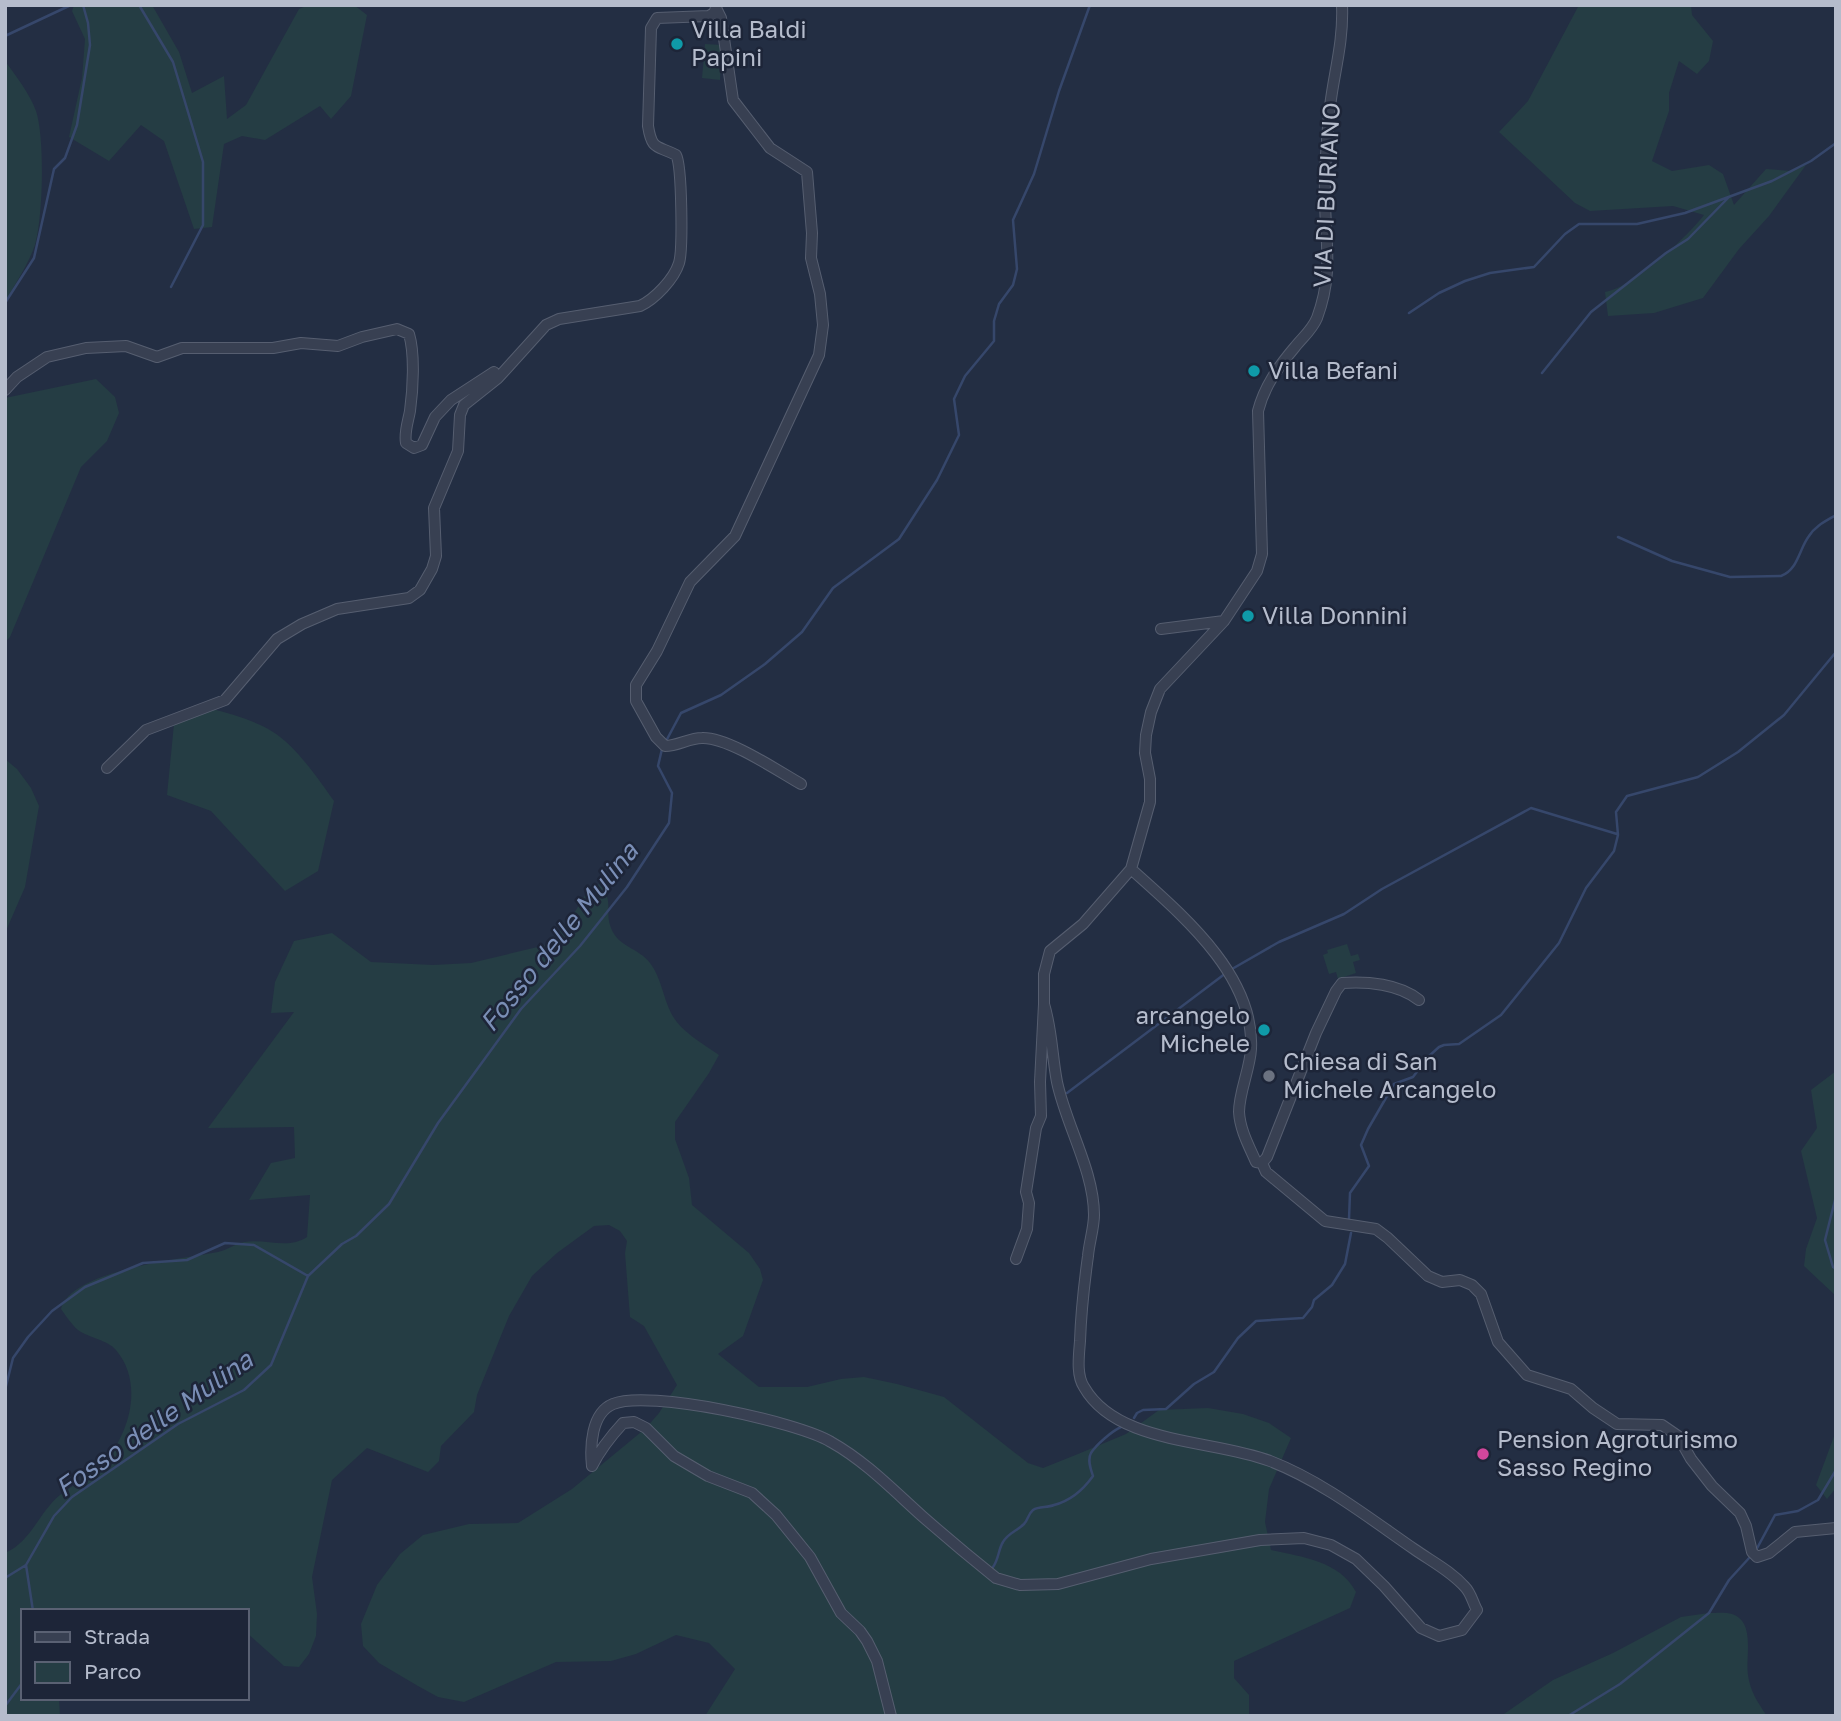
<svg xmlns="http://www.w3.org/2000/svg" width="1841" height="1721" viewBox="0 0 1841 1721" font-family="'Golos Text',sans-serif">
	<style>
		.green { fill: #253d44 }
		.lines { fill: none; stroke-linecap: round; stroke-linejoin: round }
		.stream { stroke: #36476b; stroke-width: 2.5 }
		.minor-casing { stroke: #565e70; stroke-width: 12 }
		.minor { stroke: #384052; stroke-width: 10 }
		.culture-dot { fill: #0f9aa8; stroke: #1d2538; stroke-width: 2.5 }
		.worship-dot { fill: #6b7280; stroke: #1d2538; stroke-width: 2.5 }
		.hotel-dot { fill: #d1479c; stroke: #1d2538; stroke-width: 2.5 }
		.labels { text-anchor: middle; stroke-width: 5; stroke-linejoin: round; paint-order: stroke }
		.poi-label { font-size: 24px; fill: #b5bccc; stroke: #1d2538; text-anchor: start }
		.street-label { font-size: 24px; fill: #b5bccc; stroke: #1d2538 }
		.water-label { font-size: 26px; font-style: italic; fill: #7a8eb6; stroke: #1d2538 }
	</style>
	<rect width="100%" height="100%" fill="#232e43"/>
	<path class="green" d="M74,5H152L179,52L192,93L224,76L227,119L246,105L299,9L308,5H354L367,15L351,96L331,119L320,106L265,140L242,136L224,144L212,227L194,229L164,141L141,125L109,161L69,137L82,78L85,39L72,11Z
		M1579,5H1691L1692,15L1713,41L1709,61L1697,74L1679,61L1669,93V111L1652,161L1672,171L1709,165L1723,174L1734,205L1766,169L1792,171L1806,165L1769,216L1739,249L1703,298L1654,313L1608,316L1605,292C1634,287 1686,238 1704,215L1673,206L1590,211L1575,203L1499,132L1528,101Z
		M705,44L722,45L720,80L702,78Z
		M5,61C16,76 30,94 36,111C45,138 43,218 35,245C28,265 15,284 5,302Z
		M96,379L115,397L119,413L107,441L81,467L10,637L5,642V398Z
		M212,709C232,714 256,721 273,732C296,746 319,780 334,801L318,871L285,891L211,811L167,795L174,724Z
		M5,759L17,769L31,788L39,806L25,887L5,933Z
		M599,884C615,900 604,911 611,928C618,947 639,948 650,963C661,977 663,997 671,1013C680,1031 702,1043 719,1055L709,1073L675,1122V1139L689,1178L692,1205L749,1253L760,1269L763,1280L743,1336L718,1354L759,1387H807L841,1379L864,1377L897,1384L944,1397L1028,1463L1043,1468L1078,1454L1126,1434L1159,1410L1208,1408L1243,1414L1269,1423L1291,1438L1269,1489L1265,1522L1271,1550C1302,1557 1340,1561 1356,1592L1350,1608L1234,1661V1678L1249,1695V1716H705L735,1669L709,1643L676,1635L636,1654L611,1661L556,1662L464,1702L438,1697L418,1686L379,1663L363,1646L361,1624L377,1585L400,1554L423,1535L469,1524L518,1523L572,1489L646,1428L659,1413L677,1385L644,1326L630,1317L625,1253L627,1241L620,1231L609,1225L594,1226L557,1253L532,1276L509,1316L477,1395L474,1412L441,1446L439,1461L428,1472L367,1448L332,1480L312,1577L317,1614L316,1636L309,1654L299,1667L284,1666L247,1633V1611H23V1698H59L60,1716H5V1553C31,1542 39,1512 60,1495C74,1484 92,1476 103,1463C130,1434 144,1383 116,1350C108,1340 89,1338 78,1330C72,1325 66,1316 61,1309C71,1270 182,1259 218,1252C227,1250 235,1244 244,1242C265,1238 288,1250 307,1237L310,1195L249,1200L271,1163L295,1158L294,1127L208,1128L294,1012L271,1013L275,982L294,941L332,933L371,962L433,965L471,963L546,945L568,923L587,892Z
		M1347,944L1351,956L1358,954L1360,960L1353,962L1356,973L1338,979L1336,972L1329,974L1323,955L1328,953L1327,950Z
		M1836,1071V1296L1804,1266L1806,1249L1817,1218L1801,1151L1817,1128L1811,1090Z
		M1836,1431V1488L1827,1499L1816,1485Z
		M1709,1613C1716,1613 1726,1612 1732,1614C1756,1622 1745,1657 1748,1675C1750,1691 1758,1703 1767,1716H1501L1553,1680L1613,1653L1681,1617Z"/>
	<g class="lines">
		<path class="stream" d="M139,5L173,62L203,162V225L171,287
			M5,36L71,5
			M5,303L34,258L54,169L65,158L77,125L90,45L88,23L83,5
			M1409,313L1439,293L1465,281L1490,273L1534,267L1565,234L1579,224H1637L1685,213L1772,181L1811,161L1836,143
			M1542,373L1591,312L1666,253L1688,239L1729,197
			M1618,537L1672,561L1730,577L1781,576C1798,570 1799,549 1809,536C1815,526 1826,521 1836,515
			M665,743L681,713L721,695L765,664L802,632L833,588L899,539L937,480L959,435L954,399L965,376L994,341V321L999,304L1013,285L1017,269L1013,220L1034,174L1059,91L1090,5
			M1232,969L1279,942L1344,914L1382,889L1531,808L1617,834
			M1067,1093L1226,973
			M1836,1196L1825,1240L1833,1267L1836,1269
			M1349,1219L1350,1193L1369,1166L1361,1145L1368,1129L1394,1084L1413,1077L1428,1057L1439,1047L1444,1045L1459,1044L1501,1015L1559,943L1586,888L1614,851L1618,835L1616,812L1627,796L1698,777L1738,752L1784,715L1836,652
			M5,1390L13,1358L28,1337L52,1311L85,1287L143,1263L187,1260L225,1243L254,1245L308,1276
			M1134,1418L1137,1413L1143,1410L1166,1409L1194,1384L1214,1372L1238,1338L1256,1321L1303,1318L1312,1307L1314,1300L1332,1285L1345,1264L1351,1233
			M1755,1552L1775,1515L1798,1511L1818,1500L1836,1470
			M993,1567C999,1559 998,1550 1003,1542C1008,1533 1017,1531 1024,1524C1028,1520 1028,1514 1033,1510C1039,1506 1047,1508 1054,1505C1070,1501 1083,1490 1093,1476C1091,1470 1087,1460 1091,1453C1096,1445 1112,1431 1121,1427
			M5,1578L26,1565
			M33,1611L26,1565L54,1516L72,1497L178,1424L244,1390L271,1365L308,1276L342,1244L356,1236L389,1204L438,1123L521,1009L580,946L627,887L669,823L672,793L658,766L662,749
			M5,1706L23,1682
			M1568,1716L1620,1684L1709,1613L1729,1580L1750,1557"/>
		<g class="minor-casing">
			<path id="minor" d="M717,10L721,18L733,100L770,148L807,172L812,233L811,258L820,294L823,325L819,355L735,536L690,582L657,651L636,685V701L656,737L665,746C678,746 689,738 702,738C728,737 778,771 801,784
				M5,390L17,377L47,357L86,348L126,346L157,357L182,348H273L301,343L338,346L362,337L397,329L409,334C415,354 413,389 410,411C408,422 404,432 406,443L414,448L422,445L435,417L451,400L494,372
				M1161,629L1224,621
				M107,768L146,730L225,700L277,639L302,624L337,609L409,598L420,590L432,569L436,556L434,508L458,451L460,415L464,405L498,378L546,325L559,319L640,306C655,299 674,279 679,263C683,250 682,165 676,155C657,145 652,151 648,126L651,28L657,18L709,16L714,13L717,5
				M1131,869C1181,914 1255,975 1251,1049C1250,1069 1239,1092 1239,1112C1240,1130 1249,1146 1256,1162L1262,1163
				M1262,1163L1266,1172L1325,1221L1376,1229L1388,1238L1428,1276L1442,1282L1460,1280L1472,1285L1481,1294L1498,1342L1527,1375L1571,1389L1593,1408L1617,1424L1662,1425L1678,1436L1691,1459L1712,1486L1740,1513L1746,1526L1752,1552L1757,1557L1769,1553L1795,1532L1836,1528
				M1262,1163L1267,1157L1316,1033L1336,991L1342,983C1367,981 1399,984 1419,1000
				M1016,1259L1027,1229L1029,1203L1026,1192L1036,1128L1041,1116L1040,1082L1044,1004V974L1050,951L1083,924L1131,869L1150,802V779L1145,753L1146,735L1151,712L1160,689L1224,621L1257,571L1262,554L1258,411C1264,387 1278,367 1295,347C1303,337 1312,330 1317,318C1333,275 1326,245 1325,202C1324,177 1326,152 1328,127C1330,85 1344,48 1342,5
				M592,1466C590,1447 591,1413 613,1404C648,1389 798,1422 831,1442C865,1461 893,1490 922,1516C946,1537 971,1558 996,1578L1020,1585L1058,1584L1151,1559L1260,1540L1304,1538L1331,1545L1356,1559L1384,1586L1421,1628L1439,1636L1462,1630L1477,1610C1473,1603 1471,1593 1465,1587C1451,1571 1431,1561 1414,1549C1369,1518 1322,1481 1270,1461C1213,1439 1117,1445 1084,1387C1076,1375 1079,1355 1080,1341C1081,1312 1084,1285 1088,1256C1089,1243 1094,1228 1094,1215C1094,1171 1066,1125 1057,1082C1052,1056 1052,1030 1044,1004
				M592,1466C600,1450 611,1436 623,1423L634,1422L646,1428L674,1456L708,1476L752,1493L776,1515L810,1557L841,1613L860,1631L867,1641L877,1661L891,1716"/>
		</g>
		<use href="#minor" class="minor"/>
	</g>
	<g class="culture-dot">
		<circle cx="677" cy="44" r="7"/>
		<circle cx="1254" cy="371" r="7"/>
		<circle cx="1248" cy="616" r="7"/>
		<circle cx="1264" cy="1030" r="7"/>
	</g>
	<circle class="worship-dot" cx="1269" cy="1076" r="7"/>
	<circle class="hotel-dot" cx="1483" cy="1454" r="7"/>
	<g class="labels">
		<g class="poi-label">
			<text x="691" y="38">Villa Baldi<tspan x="691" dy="28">Papini</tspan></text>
			<text x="1268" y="379">Villa Befani</text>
			<text x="1262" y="624">Villa Donnini</text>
			<text x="1250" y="1024" text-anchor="end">arcangelo<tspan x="1250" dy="28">Michele</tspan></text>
			<text x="1283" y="1070">Chiesa di San<tspan x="1283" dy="28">Michele Arcangelo</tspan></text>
			<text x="1497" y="1448">Pension Agroturismo<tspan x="1497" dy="28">Sasso Regino</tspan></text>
		</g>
		<g class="street-label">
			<text transform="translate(1327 195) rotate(-87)" y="8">VIA DI BURIANO</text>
		</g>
		<g class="water-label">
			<text transform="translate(559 937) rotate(-51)" y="9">Fosso delle Mulina</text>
			<text transform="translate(154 1424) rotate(-35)" y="9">Fosso delle Mulina</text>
		</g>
	</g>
	<rect width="1841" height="1721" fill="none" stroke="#b5bccc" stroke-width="14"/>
	<rect x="21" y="1609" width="228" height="91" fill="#1d2538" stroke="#5a6173" stroke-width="2"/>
	<rect x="35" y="1632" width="35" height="10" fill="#384052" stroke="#5a6173" stroke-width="2"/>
	<text x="84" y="1644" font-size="21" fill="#b5bccc">Strada</text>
	<rect x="35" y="1662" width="35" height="21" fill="#253d44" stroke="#5a6173" stroke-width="2"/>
	<text x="84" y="1679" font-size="21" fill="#b5bccc">Parco</text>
</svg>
